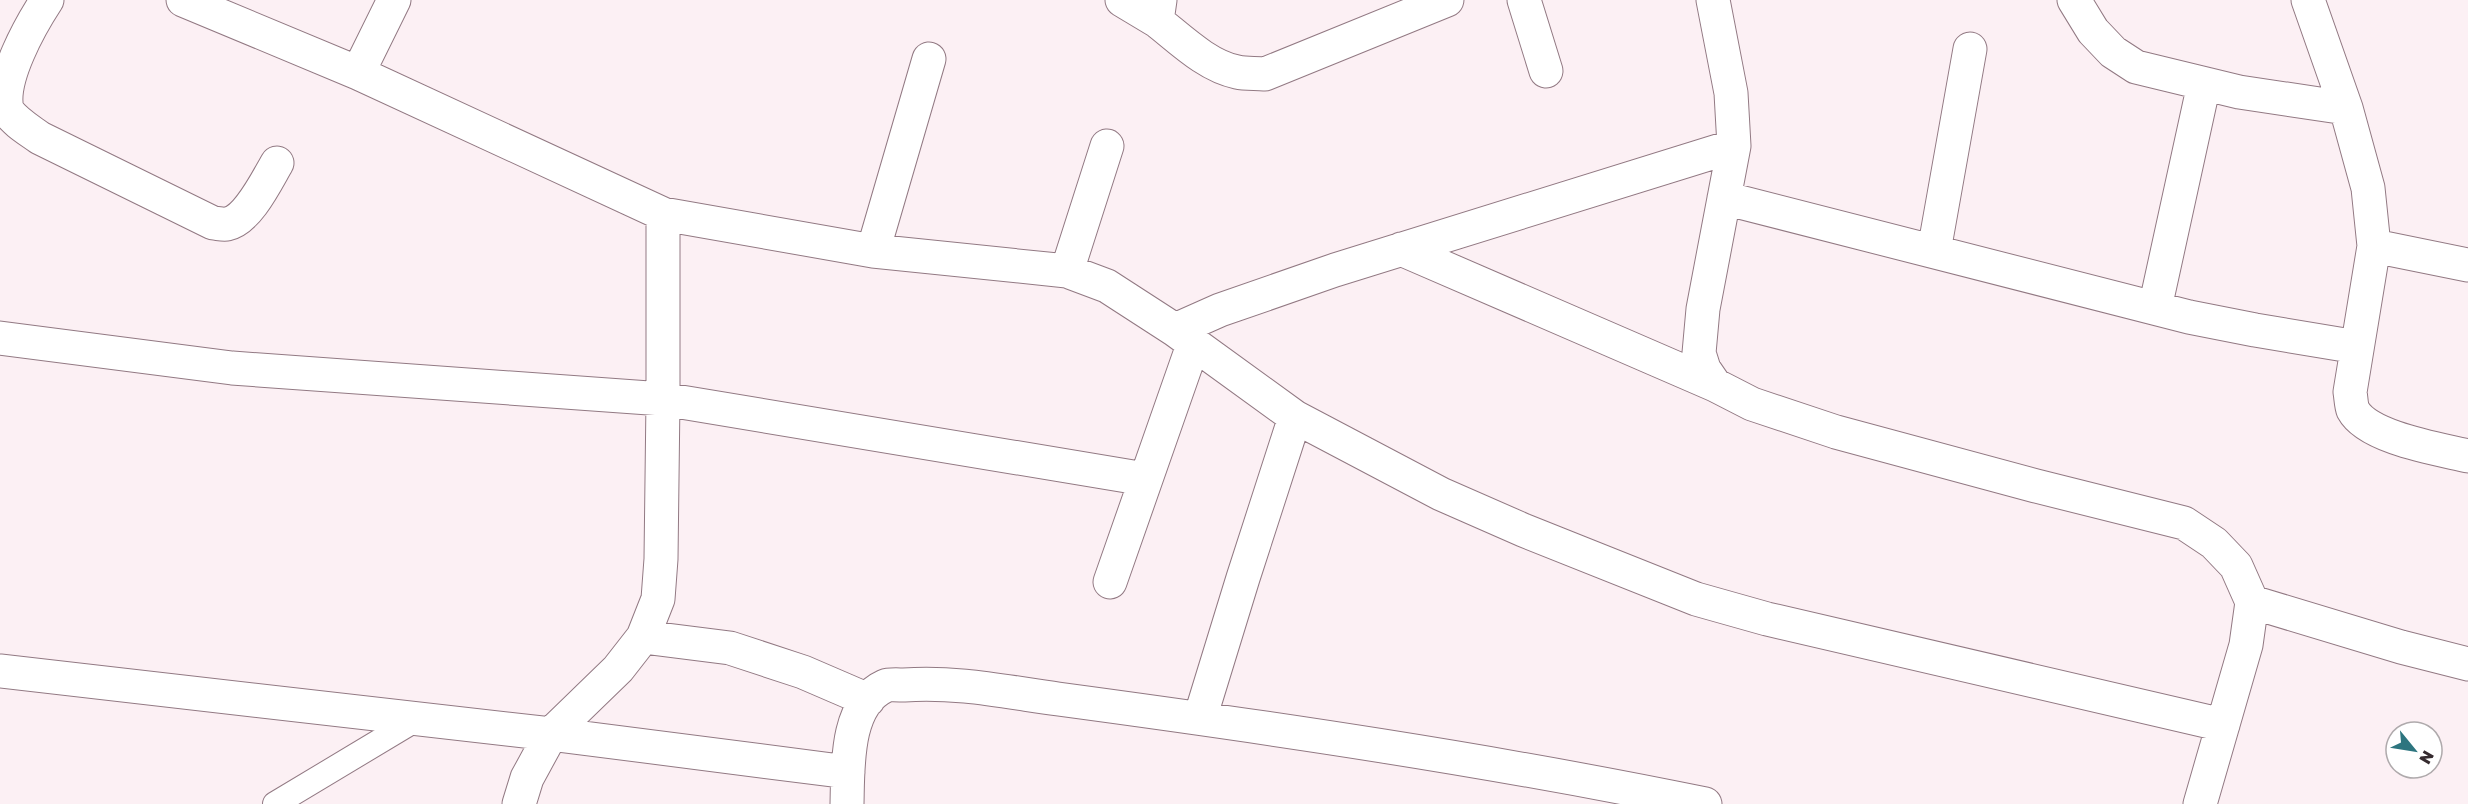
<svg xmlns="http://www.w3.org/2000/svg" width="2468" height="804" viewBox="0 0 2468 804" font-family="'Golos Text',sans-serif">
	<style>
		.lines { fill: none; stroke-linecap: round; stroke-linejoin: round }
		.service-casing { stroke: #927983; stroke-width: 26 }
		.minor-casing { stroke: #927983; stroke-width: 35 }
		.service { stroke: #fff; stroke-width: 24 }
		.minor { stroke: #fff; stroke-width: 33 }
	</style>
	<rect width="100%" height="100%" fill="#fcf0f4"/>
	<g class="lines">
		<g class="service-casing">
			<path id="service" d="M275,804L415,720"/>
		</g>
		<g class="minor-casing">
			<path id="minor" d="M47,0C30,26 0,79 7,110C15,122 29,130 40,138L213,223C217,223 223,225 227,224C248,220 267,180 277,163
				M183,0L358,73L663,214V399L661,559L658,599L643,637L618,669L551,734L527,778L519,804
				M1122,0L1157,21
				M1160,0L1157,21C1180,39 1207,66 1237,72C1246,74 1256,73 1265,74L1447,0
				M1524,0L1546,71
				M1713,0L1731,93L1734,146L1703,309L1699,353L1704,369L1715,385L1752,404L1836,432L2036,486L2184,523L2214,543L2236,566L2252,602L2246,645L2200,804
				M2074,0L2093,31L2113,52L2136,67L2239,92L2346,108
				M2308,0L2346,108L2368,188L2374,246L2350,392C2351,397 2351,405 2353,410C2368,438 2439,449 2468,456
				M358,73L394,0
				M1724,198L2189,317L2255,330L2357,347
				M663,214L873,251L1067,271L1107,146
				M2374,246L2468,265
				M1401,249L1715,385
				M873,251L929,59
				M1934,251L1970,49
				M1067,271L1107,286L1175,330
				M2155,308L2204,84
				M0,338L232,368L663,399L1145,479
				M1295,417L1441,494L1523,530L1696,599L1767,619L2223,725
				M1110,582L1193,345
				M2252,602L2401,647L2468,664
				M643,637L730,648L803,672L868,700
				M0,671L551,734L848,772
				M1200,718L1243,578L1295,417L1175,330L1220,310L1335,270L1734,146
				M847,804C848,768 845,704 885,686C890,684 899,685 904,685C955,681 1007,692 1058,699C1274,728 1491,760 1705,804"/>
		</g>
		<use href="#service" class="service"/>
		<use href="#minor" class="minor"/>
	</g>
	<g transform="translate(2414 750) rotate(120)"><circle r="28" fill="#ffffff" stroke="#afaaac" stroke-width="1.5"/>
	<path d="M0-4.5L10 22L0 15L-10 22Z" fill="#2d757f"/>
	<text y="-9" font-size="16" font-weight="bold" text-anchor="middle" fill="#362b2f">N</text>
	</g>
</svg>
